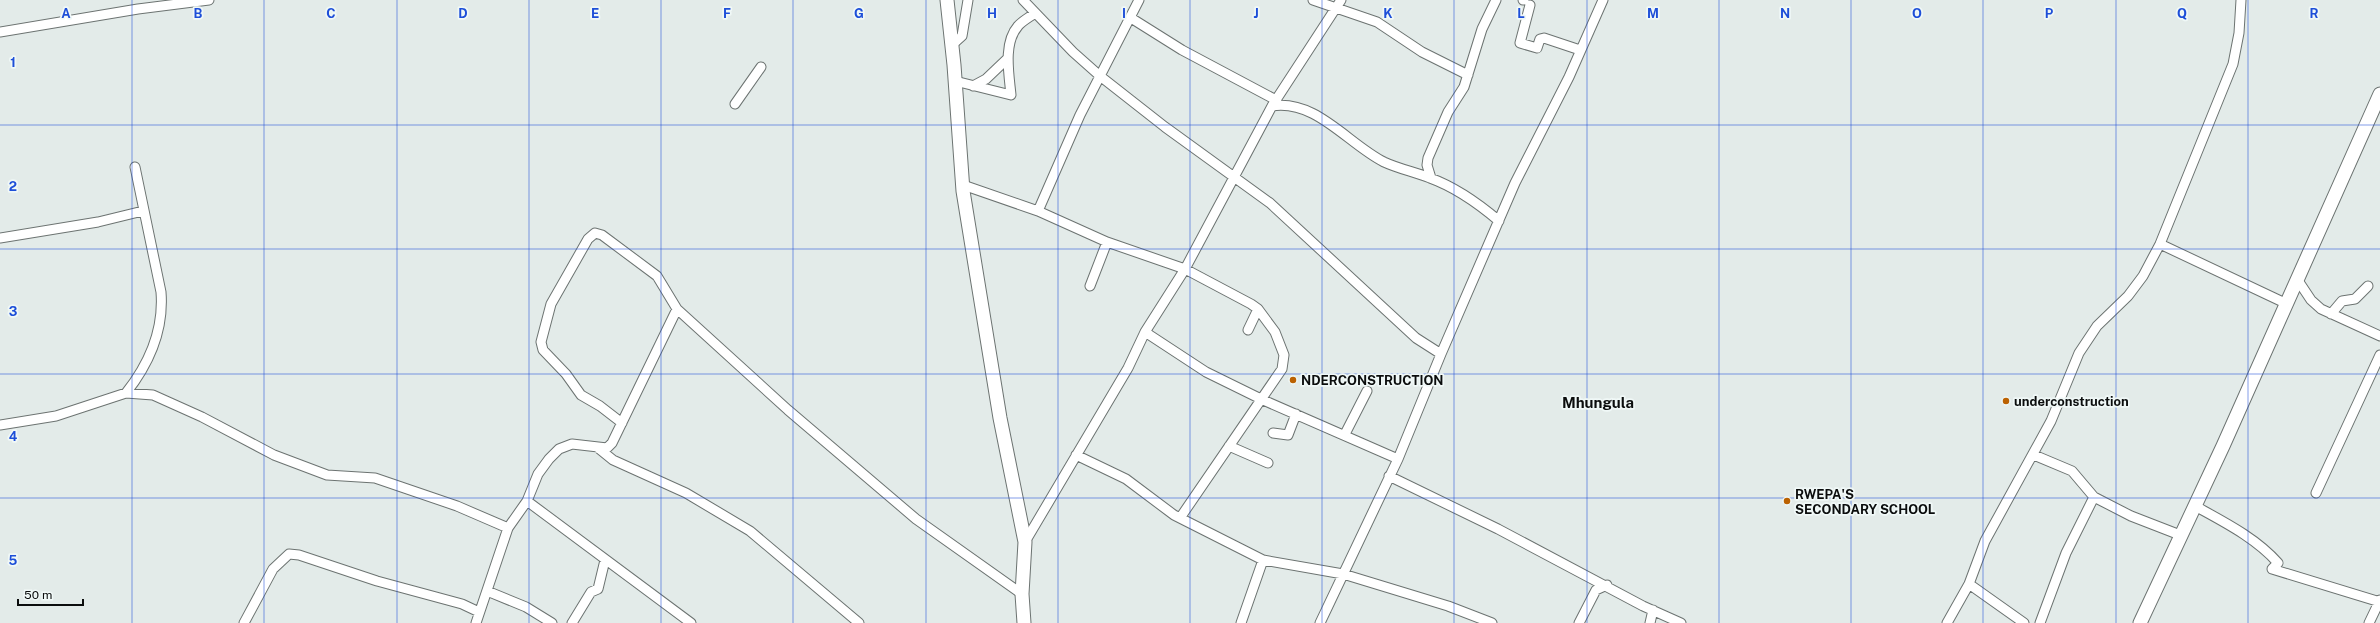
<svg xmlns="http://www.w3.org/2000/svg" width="2380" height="623" viewBox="0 0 2380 623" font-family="'Public Sans',sans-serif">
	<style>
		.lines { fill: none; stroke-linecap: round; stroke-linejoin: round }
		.street-casing { stroke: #6c7371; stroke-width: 11 }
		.secondary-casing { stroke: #6c7371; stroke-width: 15 }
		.street { stroke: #fff; stroke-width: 9 }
		.secondary { stroke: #fff; stroke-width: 13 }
		.grid { fill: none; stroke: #1d4ed8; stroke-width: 1; stroke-opacity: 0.55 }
		.poi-dot { fill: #bb6101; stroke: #f0f8f7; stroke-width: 1.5 }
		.labels { text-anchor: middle; stroke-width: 3.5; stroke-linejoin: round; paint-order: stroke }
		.poi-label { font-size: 13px; font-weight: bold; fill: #0b0d0d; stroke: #f0f8f7; text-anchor: start }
		.quarter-label { font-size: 15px; font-weight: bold; fill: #0b0d0d; stroke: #f0f8f7 }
		.grid-label { font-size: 13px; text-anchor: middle; font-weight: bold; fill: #1d4ed8; stroke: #f0f8f7; stroke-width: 3.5; stroke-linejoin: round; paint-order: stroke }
	</style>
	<rect width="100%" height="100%" fill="#e3ebe9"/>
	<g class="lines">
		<g class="street-casing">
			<path id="street" d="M1023,0L1073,52L1100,76L1165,127L1270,203L1416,338L1441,354
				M1313,0L1377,22L1422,52L1468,75
				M1523,0H1524
				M1530,5L1520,43L1537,48L1540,39L1544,38L1580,50
				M1131,18L1182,50L1276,100
				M0,32L138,9L209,0
				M952,45L962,36L968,0
				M955,81L1011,95C1009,74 1003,43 1018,26C1022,21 1030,17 1035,13
				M973,86L986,79L1007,59
				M735,104L761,67
				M1272,106C1316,99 1348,144 1384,162C1399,169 1415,172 1430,178C1455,187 1479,204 1499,221
				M1431,178L1427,165L1428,158L1448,112L1464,87L1482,29L1496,0
				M963,185L1038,211L1107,242L1185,269L1251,304L1258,309L1275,332L1284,355L1282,369L1180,518
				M1038,211L1080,115L1139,0
				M0,238L98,222L143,211
				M2160,244L2285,303
				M2297,279L2311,300L2321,309L2380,336
				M1090,286L1107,242
				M2331,314L2342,301L2355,299L2368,286
				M1248,330L1258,309
				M1145,332L1206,372L1263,400L1398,459
				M126,393C149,364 164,330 161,292L135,167
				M622,423L600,406L581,395L566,374L543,350L541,342L551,304L588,239L595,233L602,235L657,276L677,309L788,410L916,519L1022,594
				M0,425L56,416L126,393L153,395L202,417L274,455L327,475L375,478L457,506L508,528
				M1273,433L1288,435L1296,414
				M1345,434L1367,391
				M1229,446L1268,463
				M597,447L613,460L686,493L750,531L859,623
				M1076,455L1126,479L1174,515L1263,560L1343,574L1448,606L1492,623
				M2034,455L2072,471L2094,497L2131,516L2180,535
				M1389,476L1498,529L1643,606L1681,623
				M2316,493L2380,355
				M527,501L691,623
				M2195,506C2224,522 2256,538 2278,563L2272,569L2380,602
				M1025,542L1128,368L1145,332L1185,269L1272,106L1341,0
				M1969,584L2024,623
				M487,591L526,607L552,623
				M244,623L273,569L289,554L299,555L377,581L462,604L479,612
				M476,623L508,528L527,501L538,474L549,459L559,449L572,444L607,448L612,443L677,309
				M572,623L591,592L598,589L605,560
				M1241,623L1263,560
				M1320,623L1398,459L1441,354L1515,183L1569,77L1603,0
				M1579,623L1596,590L1607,585
				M1650,623L1653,610
				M1947,623L1969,584L1985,541L2051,421L2079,353L2097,326L2128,296L2143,276L2160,244L2233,64L2239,33L2241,0
				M2040,623L2066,553L2094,497
				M2369,623L2380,600"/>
		</g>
		<g class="secondary-casing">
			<path id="secondary" d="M947,0L954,65L963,191L1000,418L1025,542L1022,594L1024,623
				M2140,623L2223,446L2380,94"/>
		</g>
		<use href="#street" class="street"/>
		<use href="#secondary" class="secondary"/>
	</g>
	<path class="grid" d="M132,0V623M264,0V623M397,0V623M529,0V623M661,0V623M793,0V623M926,0V623M1058,0V623M1190,0V623M1322,0V623M1454,0V623M1587,0V623M1719,0V623M1851,0V623M1983,0V623M2116,0V623M2248,0V623M0,125H2380M0,249H2380M0,374H2380M0,498H2380"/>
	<g class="poi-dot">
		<circle cx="1293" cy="380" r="4"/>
		<circle cx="2006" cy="401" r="4"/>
		<circle cx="1787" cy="501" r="4"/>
	</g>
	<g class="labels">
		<g class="poi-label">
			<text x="1301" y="385">NDERCONSTRUCTION</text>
			<text x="2014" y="406">underconstruction</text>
			<text x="1795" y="499">RWEPA'S<tspan x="1795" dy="15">SECONDARY SCHOOL</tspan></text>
		</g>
		<g class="quarter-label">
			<text x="1598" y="408">Mhungula</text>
		</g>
	</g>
	<g class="grid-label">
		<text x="66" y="18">A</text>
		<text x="198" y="18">B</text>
		<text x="331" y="18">C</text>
		<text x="463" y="18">D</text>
		<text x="595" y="18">E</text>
		<text x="727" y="18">F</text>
		<text x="859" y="18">G</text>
		<text x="992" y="18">H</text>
		<text x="1124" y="18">I</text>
		<text x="1256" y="18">J</text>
		<text x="1388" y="18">K</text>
		<text x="1521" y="18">L</text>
		<text x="1653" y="18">M</text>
		<text x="1785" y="18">N</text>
		<text x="1917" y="18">O</text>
		<text x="2049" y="18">P</text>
		<text x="2182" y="18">Q</text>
		<text x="2314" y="18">R</text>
		<text x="13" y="67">1</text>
		<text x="13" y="191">2</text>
		<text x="13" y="316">3</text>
		<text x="13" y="441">4</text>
		<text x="13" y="565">5</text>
	</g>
	<path d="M18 599v6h65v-6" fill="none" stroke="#0b0d0d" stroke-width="2"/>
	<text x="24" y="599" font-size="12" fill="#0b0d0d" stroke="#f0f8f7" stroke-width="3" paint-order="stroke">50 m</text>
</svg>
